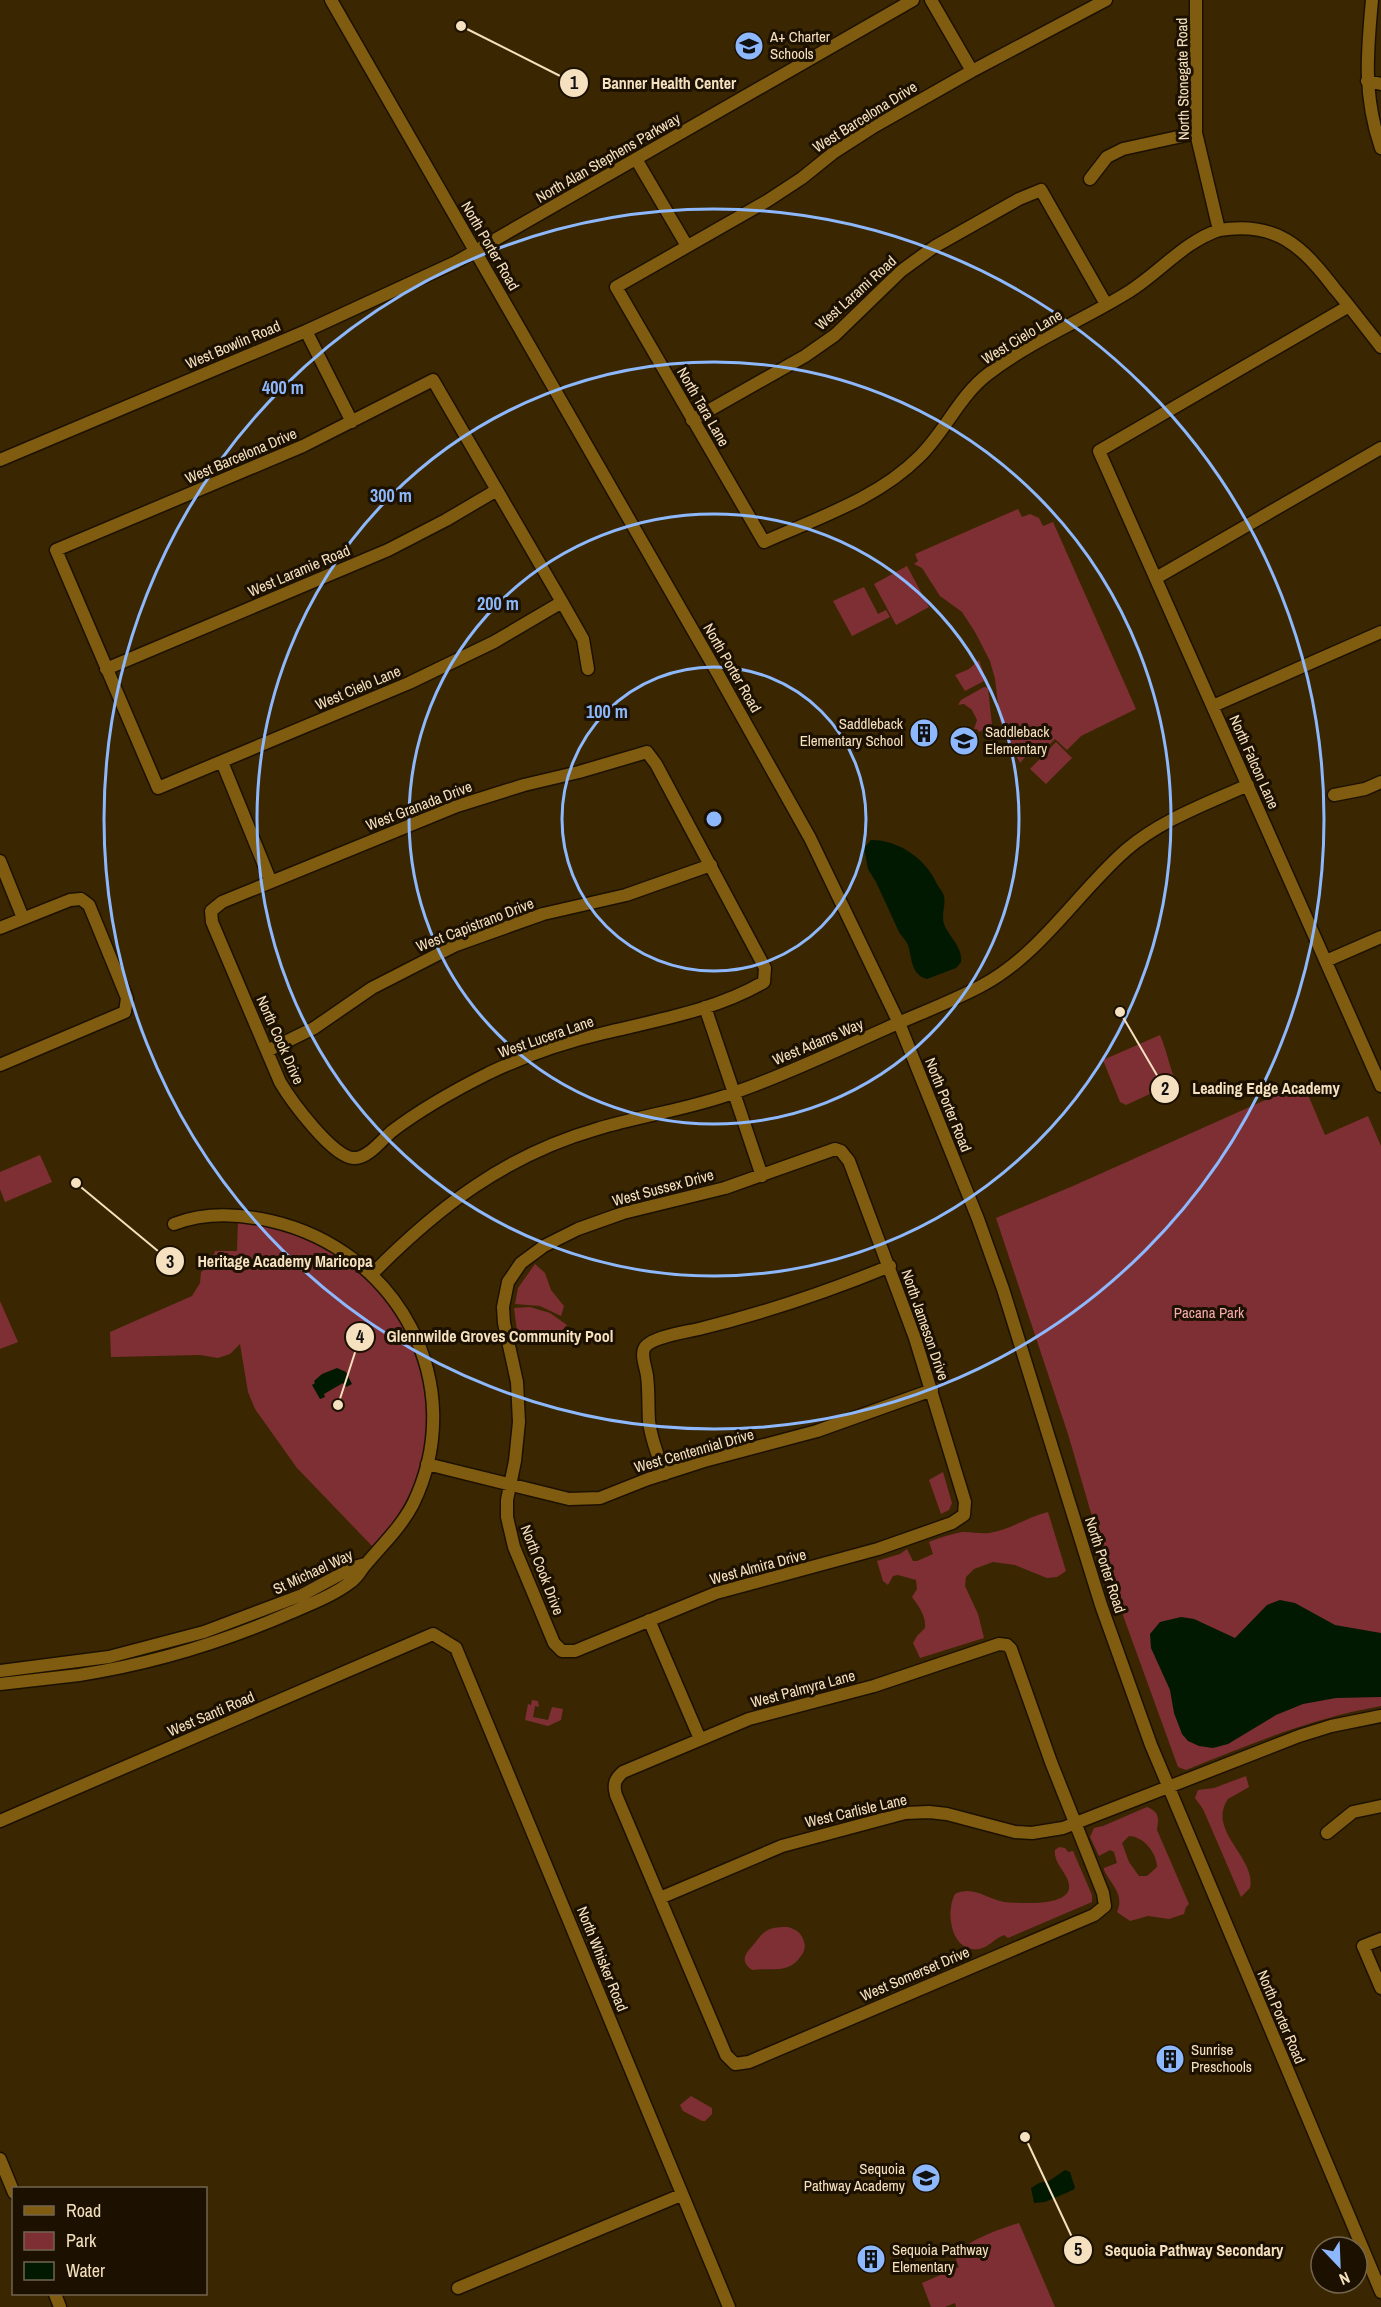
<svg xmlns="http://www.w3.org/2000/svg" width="1381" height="2307" viewBox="0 0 1381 2307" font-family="'Archivo Narrow',sans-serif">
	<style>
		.green { fill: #7e2f34; fill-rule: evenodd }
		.water { fill: #001900 }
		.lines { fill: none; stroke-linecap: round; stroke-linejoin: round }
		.minor-casing { stroke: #1c1100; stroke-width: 15 }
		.minor { stroke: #805c10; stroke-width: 12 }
		.ring { fill: none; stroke: #8eb8fd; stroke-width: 3 }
		.labels { text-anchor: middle; stroke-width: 6; stroke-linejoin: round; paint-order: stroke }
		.poi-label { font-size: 15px; fill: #f5e0bf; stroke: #1c1100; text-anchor: start }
		.street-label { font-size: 15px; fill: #f5e0bf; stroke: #1c1100 }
		.park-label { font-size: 15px; fill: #f8abab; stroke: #1c1100 }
		.centre { fill: #8eb8fd; stroke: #1c1100; stroke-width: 3 }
		.ring-label { font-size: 18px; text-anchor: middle; font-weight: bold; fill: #8eb8fd; stroke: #1c1100; stroke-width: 6; stroke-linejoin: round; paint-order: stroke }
		.leader { fill: none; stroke: #f5e0bf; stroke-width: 2 }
		.callout-dot { fill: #f5e0bf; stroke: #1c1100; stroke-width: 2 }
		.mark-label { font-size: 18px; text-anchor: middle; font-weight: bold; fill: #111 }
		.callout-label { font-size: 16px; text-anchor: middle; font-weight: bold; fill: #f5e0bf; stroke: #1c1100; stroke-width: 6; stroke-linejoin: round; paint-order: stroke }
	</style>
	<rect width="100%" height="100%" fill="#3a2701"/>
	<path class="green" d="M1018,509L1022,517L1030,514L1039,518L1043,526L1053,522L1136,709L1081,736L1067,750L1055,739L1041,753L1034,747L1020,763L1004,733L1000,720L995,679L990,661L975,632L962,612L940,596L922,568L914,564L918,561L915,554Z
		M907,566L929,607L896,625L874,584Z
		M864,587L878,614L886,610L890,617L852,636L833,601Z
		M979,660L986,680L965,691L955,675L969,669Z
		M984,687L988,688L992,725L979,732L977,729H974L977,720L972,710L964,704L958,705L961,700Z
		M1056,742L1072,758L1046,784L1030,769Z
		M1160,1035C1167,1051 1169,1066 1176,1082L1126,1105L1120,1102L1103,1060Z
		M1303,1083L1325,1135L1368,1116L1381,1146V1706C1309,1719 1253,1743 1186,1770L1178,1767L1112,1585L1068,1434L996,1218L1073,1186Z
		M40,1155L52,1182L5,1202L0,1189V1172Z
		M238,1222C402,1237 491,1421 373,1547L297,1468L255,1409L248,1392L240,1344L230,1354L218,1358L200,1355L111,1357L110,1332L192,1296L200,1283L201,1272L210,1266L215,1251H237Z
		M535,1264L545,1273L551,1290L564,1306L561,1316L540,1306L515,1304L518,1288Z
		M0,1301L18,1342L0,1349Z
		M530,1307L550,1313L567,1325L560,1332H539L518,1339L514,1308Z
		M943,1472L952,1503L949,1510L941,1514L929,1480Z
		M1048,1512L1066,1571L1057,1577L1047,1578L1015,1565L993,1562L974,1569L966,1577L965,1586L978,1614L984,1638L920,1658L913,1643L917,1636L925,1628C926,1615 919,1607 912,1597L917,1589L916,1580L898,1575L893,1576L888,1585L883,1581L877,1561L900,1554L907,1549L913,1561H917L933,1554L929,1542C932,1540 960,1531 965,1532C973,1532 980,1534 989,1533C1010,1530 1027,1517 1048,1512Z
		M532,1700L538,1701L539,1707L535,1706L533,1717L548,1720L552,1707L563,1709L561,1720L548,1726L525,1720L528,1704L531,1705Z
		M1246,1776L1249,1787L1228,1799C1206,1831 1257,1858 1250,1888L1241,1897L1203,1809L1195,1798L1198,1790L1214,1788Z
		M1147,1807C1159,1812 1159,1817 1157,1830L1189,1904L1186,1907L1184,1914L1169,1919L1148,1916L1130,1921L1117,1912C1125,1894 1111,1885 1104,1870V1868L1117,1863L1114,1852L1110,1850L1099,1856L1090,1837L1094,1828L1103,1826ZM1129,1836C1143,1836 1157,1853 1157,1867L1147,1876H1139L1129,1862L1122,1843Z
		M1059,1847L1065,1848L1068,1852L1073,1851L1092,1895V1902L1008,1938L1004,1935C995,1938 989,1947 979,1949C951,1953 945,1912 955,1894C973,1885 987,1899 1004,1902C1018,1903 1065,1907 1069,1889C1071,1875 1053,1865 1055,1850Z
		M787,1927C796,1929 802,1933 804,1942C806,1947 804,1952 801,1956C789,1975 769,1967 752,1970C738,1960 747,1952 755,1943C759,1938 762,1933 768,1930C774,1927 781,1927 787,1927Z
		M691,2096L712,2108V2114L705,2121H702L683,2111L680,2105Z
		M1019,2223L1055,2307H956L955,2303L945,2307H931L922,2283L959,2267C958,2264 956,2262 956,2258C956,2244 1005,2227 1019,2223Z"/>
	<path class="water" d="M871,840C899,840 926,859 937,884C939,888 943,892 944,896C946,906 941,914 944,924C949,937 963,947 961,962L956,968L927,979C911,975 912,958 908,945C906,940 902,937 899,932L876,882L868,869L864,848Z
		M337,1368L346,1372L352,1384L346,1387L343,1383L324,1394L325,1397L320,1399L312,1385L315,1383L314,1381L322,1374Z
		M1280,1600L1295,1603L1335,1625L1381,1633V1697L1336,1698L1303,1704L1276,1715L1228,1744L1213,1748L1199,1746L1188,1741L1182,1734L1174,1713L1170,1690L1151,1648L1150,1634L1160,1622L1181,1617L1194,1619L1235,1638L1267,1605Z
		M1065,2170L1070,2172L1075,2188L1073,2190L1045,2202L1034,2203L1031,2188L1039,2183L1049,2181Z"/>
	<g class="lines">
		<g class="minor-casing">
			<path id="minor" d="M331,0L718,674L810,838L899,1023L978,1219L1003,1289L1101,1605L1151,1745L1381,2292
				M931,0L972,71
				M1106,0L972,71L875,126L833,153L802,178L767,201L616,287L764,542C817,518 877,499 919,457C945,432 959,396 988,374C1032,340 1084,320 1130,291C1161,271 1184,242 1219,230
				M1196,0V133L1219,230C1277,221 1302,246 1335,289C1351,308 1366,328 1381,347
				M1372,0C1367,53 1363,96 1381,148
				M1367,81L1381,84
				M636,159L687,246
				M1090,179L1107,157L1123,149L1196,133
				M1349,306L1099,451L1381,1086
				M306,331L352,422
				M692,420L805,356L835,335L901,271L934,247L1019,199L1041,190L1106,304
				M0,460L306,331L456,262L913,0
				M1156,578L1381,448
				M562,602L494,642L409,683L158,788L56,550L303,446L433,380L562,602L583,639L588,669
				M106,669L388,550L446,520L497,490
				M1213,706L1381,632
				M647,752L656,764L765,968L764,982C716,1010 658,1020 604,1033C565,1042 525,1056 489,1073C455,1090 421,1109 391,1132C382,1140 368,1158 355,1158C334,1160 290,1099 280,1082L212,922L211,911L222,902L457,806L524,785L579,772Z
				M222,762L271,882
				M1334,795L1365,789L1381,782
				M0,861L23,918
				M0,928L70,900L81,899L89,905L127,998L125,1012L0,1065
				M1326,961L1381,937
				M705,1007L762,1176
				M267,1051L314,1028L372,988L456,945L543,914L626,895L711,865
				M835,1149L841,1151L849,1161L915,1338L965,1502L964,1515L952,1523L878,1549L716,1593L575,1651H562L554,1643L514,1547L507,1517V1500L515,1461L519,1422L517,1382L504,1323L503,1307L508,1282L521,1263L544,1246L578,1229L623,1213L725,1188Z
				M372,1274C438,1207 506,1155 597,1129C643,1115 691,1109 736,1092C788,1074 837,1050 887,1028C918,1014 951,1002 981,986C1040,955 1077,893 1126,850C1161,820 1206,804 1248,785
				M427,1464L569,1499L600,1498L648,1479L704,1461L817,1431L932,1390
				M665,1474C658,1457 651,1439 649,1421C648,1406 649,1391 647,1376C646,1368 641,1356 644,1349C649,1337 687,1332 699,1329C764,1313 827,1292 890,1266
				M649,1620L700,1739
				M999,1644L1007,1645L1011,1649L1051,1762L1103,1893L1105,1906L1094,1915L749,2062L735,2064L726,2055L616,1795C613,1784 615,1779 623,1772L749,1719L874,1686Z
				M0,1671L109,1657L204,1632L302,1595L354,1567L365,1564
				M0,1684C26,1681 53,1678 79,1675C150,1664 220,1643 285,1615C308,1605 333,1596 352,1581C359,1576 361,1569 367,1563C383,1544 401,1527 413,1504C471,1384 398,1250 271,1221C240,1214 205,1212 174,1224
				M0,1821L433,1634L456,1648L729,2307
				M1327,1833L1353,1812L1381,1806
				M660,1898L782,1846L905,1813L929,1812L947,1814L1015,1832L1032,1833L1063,1828L1299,1736L1331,1726L1381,1716
				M1381,1939L1363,1946L1381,1988
				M0,2159L14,2193
				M458,2288L681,2195
				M55,2294L60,2307"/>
		</g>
		<use href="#minor" class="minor"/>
	</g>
	<g class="ring">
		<circle cx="714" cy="819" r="152"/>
		<circle cx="714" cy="819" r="305"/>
		<circle cx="714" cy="819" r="457"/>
		<circle cx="714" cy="819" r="610"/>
	</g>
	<defs>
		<g id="school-disc" transform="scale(1.5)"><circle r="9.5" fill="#8eb8fd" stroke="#1c1100"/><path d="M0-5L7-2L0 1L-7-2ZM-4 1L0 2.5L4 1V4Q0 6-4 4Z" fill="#111"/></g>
		<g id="building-disc" transform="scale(1.5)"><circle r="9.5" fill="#8eb8fd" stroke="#1c1100"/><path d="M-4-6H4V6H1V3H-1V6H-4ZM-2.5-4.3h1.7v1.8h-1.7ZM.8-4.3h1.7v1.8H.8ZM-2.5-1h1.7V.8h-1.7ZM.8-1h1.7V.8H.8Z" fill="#111"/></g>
	</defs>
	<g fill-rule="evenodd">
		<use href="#school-disc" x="749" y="46"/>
		<use href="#building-disc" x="924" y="733"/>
		<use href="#school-disc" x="964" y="741"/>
		<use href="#building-disc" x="1170" y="2059"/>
		<use href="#school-disc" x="926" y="2178"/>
		<use href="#building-disc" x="871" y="2259"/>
	</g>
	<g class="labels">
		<g class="poi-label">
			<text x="770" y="42">A+ Charter<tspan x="770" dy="17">Schools</tspan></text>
			<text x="903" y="729" text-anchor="end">Saddleback<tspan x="903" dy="17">Elementary School</tspan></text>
			<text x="985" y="737">Saddleback<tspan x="985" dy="17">Elementary</tspan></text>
			<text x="1191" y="2055">Sunrise<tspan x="1191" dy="17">Preschools</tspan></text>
			<text x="905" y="2174" text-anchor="end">Sequoia<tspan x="905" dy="17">Pathway Academy</tspan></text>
			<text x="892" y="2255">Sequoia Pathway<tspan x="892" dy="17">Elementary</tspan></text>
		</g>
		<g class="street-label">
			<text transform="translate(1183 79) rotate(-91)" y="5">North Stonegate Road</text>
			<text transform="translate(865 117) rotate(-32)" y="5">West Barcelona Drive</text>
			<text transform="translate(608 158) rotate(-30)" y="5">North Alan Stephens Parkway</text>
			<text transform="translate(490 246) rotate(60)" y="5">North Porter Road</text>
			<text transform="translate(856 293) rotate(-42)" y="5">West Larami Road</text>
			<text transform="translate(1022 337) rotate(-31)" y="5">West Cielo Lane</text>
			<text transform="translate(233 345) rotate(-23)" y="5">West Bowlin Road</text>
			<text transform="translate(703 407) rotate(60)" y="5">North Tara Lane</text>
			<text transform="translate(241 456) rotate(-23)" y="5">West Barcelona Drive</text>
			<text transform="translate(299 571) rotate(-23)" y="5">West Laramie Road</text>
			<text transform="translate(732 668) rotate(60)" y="5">North Porter Road</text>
			<text transform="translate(358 688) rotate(-23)" y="5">West Cielo Lane</text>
			<text transform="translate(1254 762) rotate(66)" y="5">North Falcon Lane</text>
			<text transform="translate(419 806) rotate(-21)" y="5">West Granada Drive</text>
			<text transform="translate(475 925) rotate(-21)" y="5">West Capistrano Drive</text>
			<text transform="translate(546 1037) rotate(-19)" y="5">West Lucera Lane</text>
			<text transform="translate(280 1040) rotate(66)" y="5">North Cook Drive</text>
			<text transform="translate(818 1042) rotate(-23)" y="5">West Adams Way</text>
			<text transform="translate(948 1105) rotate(68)" y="5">North Porter Road</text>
			<text transform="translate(663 1188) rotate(-15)" y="5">West Sussex Drive</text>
			<text transform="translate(925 1325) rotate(71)" y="5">North Jameson Drive</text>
			<text transform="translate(694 1451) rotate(-16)" y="5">West Centennial Drive</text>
			<text transform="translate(1105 1565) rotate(72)" y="5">North Porter Road</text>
			<text transform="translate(758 1567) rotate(-15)" y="5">West Almira Drive</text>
			<text transform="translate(542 1570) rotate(69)" y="5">North Cook Drive</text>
			<text transform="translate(313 1572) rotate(-25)" y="5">St Michael Way</text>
			<text transform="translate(803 1689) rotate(-15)" y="5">West Palmyra Lane</text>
			<text transform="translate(211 1714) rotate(-23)" y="5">West Santi Road</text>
			<text transform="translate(856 1811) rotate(-13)" y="5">West Carlisle Lane</text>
			<text transform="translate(602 1959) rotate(68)" y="5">North Whisker Road</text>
			<text transform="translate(915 1974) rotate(-23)" y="5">West Somerset Drive</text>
			<text transform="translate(1281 2017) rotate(67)" y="5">North Porter Road</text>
		</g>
		<g class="park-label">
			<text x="1209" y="1318">Pacana Park</text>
		</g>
	</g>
	<circle cx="714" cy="819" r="9" class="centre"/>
	<g class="ring-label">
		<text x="283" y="394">400 m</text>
		<text x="391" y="502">300 m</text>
		<text x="498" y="610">200 m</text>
		<text x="607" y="718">100 m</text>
	</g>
	<path class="leader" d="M461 26L574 83M1120 1012L1165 1089M76 1183L170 1261M338 1405L360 1337M1025 2137L1078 2250"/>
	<g class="callout-dot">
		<circle cx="461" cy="26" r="6"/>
		<circle cx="1120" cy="1012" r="6"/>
		<circle cx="76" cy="1183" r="6"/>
		<circle cx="338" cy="1405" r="6"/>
		<circle cx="1025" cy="2137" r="6"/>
		<circle cx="574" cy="83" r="15"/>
		<circle cx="1165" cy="1089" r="15"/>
		<circle cx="170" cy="1261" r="15"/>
		<circle cx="360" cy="1337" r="15"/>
		<circle cx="1078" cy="2250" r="15"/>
	</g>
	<g class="mark-label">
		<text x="574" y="89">1</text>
		<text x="1165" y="1095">2</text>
		<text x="170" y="1268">3</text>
		<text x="360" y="1343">4</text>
		<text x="1078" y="2256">5</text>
	</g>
	<g class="callout-label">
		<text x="669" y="89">Banner Health Center</text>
		<text x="1266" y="1094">Leading Edge Academy</text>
		<text x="285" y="1267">Heritage Academy Maricopa</text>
		<text x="500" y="1342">Glennwilde Groves Community Pool</text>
		<text x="1194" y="2256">Sequoia Pathway Secondary</text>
	</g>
	<rect x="12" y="2187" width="195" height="108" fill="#1c1100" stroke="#73644c" stroke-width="1.5"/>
	<rect x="24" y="2206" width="30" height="9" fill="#805c10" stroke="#73644c" stroke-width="1.5"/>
	<text x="66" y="2217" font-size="18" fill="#f5e0bf">Road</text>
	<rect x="24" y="2232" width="30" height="18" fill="#7e2f34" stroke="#73644c" stroke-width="1.5"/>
	<text x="66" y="2247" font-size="18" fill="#f5e0bf">Park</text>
	<rect x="24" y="2262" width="30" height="18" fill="#001900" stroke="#73644c" stroke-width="1.5"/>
	<text x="66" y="2277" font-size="18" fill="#f5e0bf">Water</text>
	<g transform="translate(1339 2265) rotate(157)"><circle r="28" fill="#1c1100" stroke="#73644c" stroke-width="1.5"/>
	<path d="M0-4.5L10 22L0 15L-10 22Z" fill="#8eb8fd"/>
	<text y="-9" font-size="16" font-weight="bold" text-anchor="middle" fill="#f5e0bf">N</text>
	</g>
</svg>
